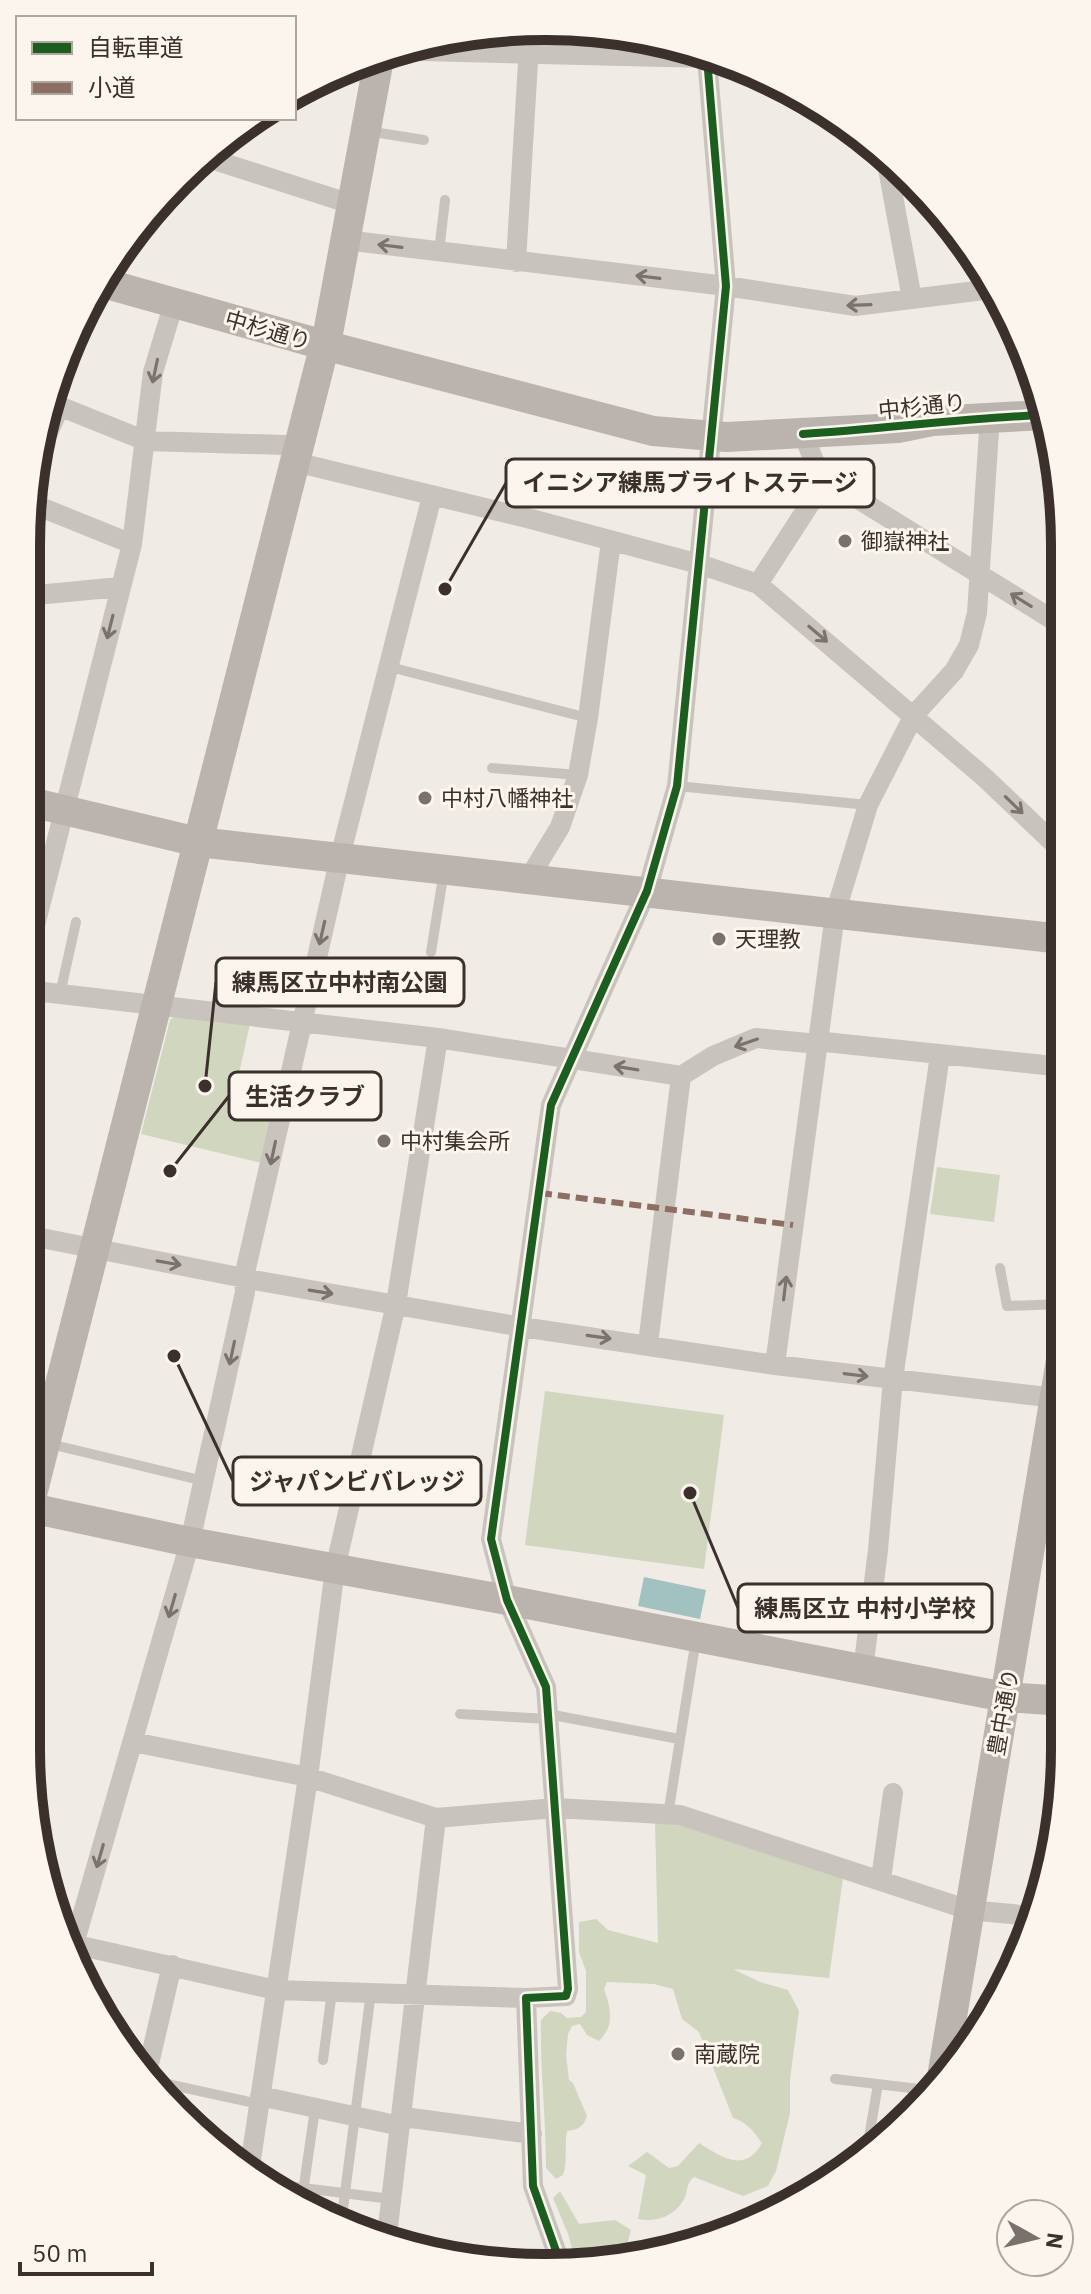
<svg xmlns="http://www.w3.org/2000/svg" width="1091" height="2294" viewBox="0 0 1091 2294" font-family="'IBM Plex Sans','Noto Sans JP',sans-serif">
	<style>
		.green { fill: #d1d6bf }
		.water { fill: #a1c2c1 }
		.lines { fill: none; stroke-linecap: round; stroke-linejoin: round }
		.lane { stroke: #c9c3be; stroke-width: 10 }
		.street { stroke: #c9c3be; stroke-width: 20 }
		.secondary { stroke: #bab3ae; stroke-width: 30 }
		.quiet { stroke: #8d6e63; stroke-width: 6; stroke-dasharray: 12 6; stroke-linecap: butt }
		.cycleway-casing { stroke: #fbf5ee; stroke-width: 13 }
		.cycleway { stroke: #1b5e20; stroke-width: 8 }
		.oneway { stroke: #7b726d }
		.poi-dot { fill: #7a716c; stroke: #fbf5ee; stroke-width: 3 }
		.labels { text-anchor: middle; stroke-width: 6; stroke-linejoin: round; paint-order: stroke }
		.street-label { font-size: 22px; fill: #3b302b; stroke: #fbf5ee }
		.poi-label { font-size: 22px; fill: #3b302b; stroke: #fbf5ee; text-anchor: start }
		.rim { fill: none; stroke: #3b302b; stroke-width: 10 }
		.leader { fill: none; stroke: #3b302b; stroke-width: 3 }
		.callout-dot { fill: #3b302b; stroke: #fbf5ee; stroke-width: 3 }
		.callout { fill: #fbf5ee; stroke: #3b302b; stroke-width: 3 }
		.callout-label { font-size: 24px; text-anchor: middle; font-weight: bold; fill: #3b302b }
	</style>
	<rect width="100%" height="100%" fill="#f0ebe5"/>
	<path class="green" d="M177,1014L250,1024L237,1082L277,1090L261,1163L141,1134L170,1020Z
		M937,1167L1000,1175L994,1222L930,1214Z
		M545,1391L724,1415L704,1569L525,1545Z
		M655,1821L679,1824L843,1878L829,1978L733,1969L760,1982L788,1990L799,2011L790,2079V2113L776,2171L768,2186L743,2196L694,2177C687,2183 688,2187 686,2194C679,2215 657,2223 638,2219L646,2175L628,2166L647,2152L669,2168L678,2166L699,2143C721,2157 745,2174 762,2143C753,2131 747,2122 733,2118L699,2032L682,2019L673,1989L654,1984L607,1982L604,1989C611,2009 615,2025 599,2041L587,2035L580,2024L572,2026L568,2034L566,2055L569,2080L573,2083L587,2116C584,2126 578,2130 567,2131C564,2146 568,2160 563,2175L556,2179L546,2168C546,2119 540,2069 541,2020L550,2011L561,2013L567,2018L581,2017L586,2012V1971L579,1952V1922L596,1919L608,1930L658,1943Z
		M560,2191L579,2224L615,2220L631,2230L623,2260L613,2264L576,2262L568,2234L553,2198Z"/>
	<path class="water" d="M644,1577L706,1590L700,1619L638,1606Z"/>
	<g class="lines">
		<path class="lane" d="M367,131L424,140
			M439,252L445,200
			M390,667L588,718
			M492,768L578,775
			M677,786L868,805
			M431,952L444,871
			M60,994L76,922
			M1000,1268L1007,1306L1063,1304
			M46,1443L204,1481
			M1043,1500L1064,1505
			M460,1714L549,1719
			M548,1714L679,1739
			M668,1815L696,1639
			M323,2060L332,1991
			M835,2079L936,2091
			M149,2080L259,2104
			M868,2143L878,2084
			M263,2183L391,2199
			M302,2199L315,2109
			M342,2216L371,1992"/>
		<path class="street" d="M420,51L708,58
			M208,158L351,204
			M886,158L912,299
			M345,240L726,286L855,306L992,289
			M516,262L530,29
			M54,404L146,441L286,445L298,448
			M48,433L60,406
			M295,462L531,519L699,564L758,584L984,777L1062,851
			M826,479L1061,625
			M36,495L38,506L132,544
			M758,584L826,479L820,475L803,434
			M26,596L120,587
			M529,878L560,827L578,775L588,718L611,541
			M26,961L132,544L153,372L174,303
			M26,990L438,1038L681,1076L713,1056L756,1038L818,1044L825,1042L1063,1067
			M26,1235L259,1281L522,1327L775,1365L1064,1399
			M648,1344L681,1076
			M775,1365L835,914L868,805L914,715L954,671L969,645L977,613L990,416
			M863,1670L878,1550L893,1379L940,1055
			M133,1742L308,1777L436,1818L556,1808L680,1815L969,1910L1032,1916
			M881,1879L893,1793
			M68,1943L276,1990L526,1998
			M72,1951L190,1542L245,1292L244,1277L340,857L432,496
			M146,2077L172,1965
			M260,2096L391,2124L411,2118L532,2134
			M249,2173L308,1777L335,1569L396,1304L438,1038
			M387,2235L436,1818
			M560,2262L533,2186L526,1998L566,1996L568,1989L546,1687L507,1600L491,1539L551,1105L647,891L677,786L726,286L707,58"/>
		<path class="secondary" d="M107,284L324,345L653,431L726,437L898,428L932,421L1044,415
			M26,801L198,842L1062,939
			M26,1507L190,1542L507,1600L984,1693L1006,1697L1065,1701
			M26,1518L329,328L379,59
			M941,2083L1064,1342"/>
		<path class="quiet" d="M540,1193L793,1225"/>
		<g class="cycleway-casing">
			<path id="cycleway" d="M803,434C884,429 963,418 1044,415
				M560,2262L533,2186L526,1998L566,1996L568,1989L546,1687L507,1600L491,1539L551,1105L647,891L677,786L726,286L707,58"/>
		</g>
		<use href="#cycleway" class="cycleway"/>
	</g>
	<defs><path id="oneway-shaft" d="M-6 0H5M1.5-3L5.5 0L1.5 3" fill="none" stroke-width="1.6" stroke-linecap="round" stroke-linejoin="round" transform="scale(2)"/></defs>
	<g class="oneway">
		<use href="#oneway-shaft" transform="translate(390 246) rotate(-173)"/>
		<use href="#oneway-shaft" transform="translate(648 277) rotate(-173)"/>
		<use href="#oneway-shaft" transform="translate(859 305) rotate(178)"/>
		<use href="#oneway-shaft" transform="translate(155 371) rotate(102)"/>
		<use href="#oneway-shaft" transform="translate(1021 600) rotate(-148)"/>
		<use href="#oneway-shaft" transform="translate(110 627) rotate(104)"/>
		<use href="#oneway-shaft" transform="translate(818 634) rotate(40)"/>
		<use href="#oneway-shaft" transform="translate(1014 805) rotate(44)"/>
		<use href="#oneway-shaft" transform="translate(322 933) rotate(103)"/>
		<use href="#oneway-shaft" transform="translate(746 1043) rotate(161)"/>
		<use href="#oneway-shaft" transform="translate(626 1068) rotate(-171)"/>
		<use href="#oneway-shaft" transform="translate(273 1153) rotate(102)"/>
		<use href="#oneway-shaft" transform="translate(169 1263) rotate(10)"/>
		<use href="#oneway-shaft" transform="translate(785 1288) rotate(-83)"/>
		<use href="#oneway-shaft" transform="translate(321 1292) rotate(9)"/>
		<use href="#oneway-shaft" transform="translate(599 1337) rotate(8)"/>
		<use href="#oneway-shaft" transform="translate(232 1353) rotate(102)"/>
		<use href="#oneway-shaft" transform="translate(856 1375) rotate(7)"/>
		<use href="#oneway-shaft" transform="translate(172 1606) rotate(106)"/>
		<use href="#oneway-shaft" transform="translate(100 1856) rotate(106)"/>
	</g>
	<g class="poi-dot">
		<circle cx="845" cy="541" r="8"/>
		<circle cx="425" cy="798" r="8"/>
		<circle cx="719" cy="939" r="8"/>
		<circle cx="384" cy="1141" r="8"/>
		<circle cx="678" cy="2054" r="8"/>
	</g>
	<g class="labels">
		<g class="street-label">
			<text transform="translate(268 330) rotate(16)" y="8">中杉通り</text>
			<text transform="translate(922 406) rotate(-6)" y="8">中杉通り</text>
			<text transform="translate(1003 1712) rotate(-80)" y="8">豊中通り</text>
		</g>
		<g class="poi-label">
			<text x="861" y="549">御嶽神社</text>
			<text x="441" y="806">中村八幡神社</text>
			<text x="735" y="947">天理教</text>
			<text x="400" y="1149">中村集会所</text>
			<text x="694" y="2062">南蔵院</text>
		</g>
	</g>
	<path d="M0 0H1091V2294H0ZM545 40H546A505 505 0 0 1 1051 545V1749A505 505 0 0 1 546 2254H545A505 505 0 0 1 40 1749V545A505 505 0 0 1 545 40Z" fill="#fbf5ee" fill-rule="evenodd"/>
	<path class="rim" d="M545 40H546A505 505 0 0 1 1051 545V1749A505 505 0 0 1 546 2254H545A505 505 0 0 1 40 1749V545A505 505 0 0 1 545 40Z"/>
	<path class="leader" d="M445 589L506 483M205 1086L216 982M170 1171L229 1096M174 1356L233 1481M690 1493L738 1608"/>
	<g class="callout-dot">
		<circle cx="445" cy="589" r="8"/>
		<circle cx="205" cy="1086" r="8"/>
		<circle cx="170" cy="1171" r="8"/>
		<circle cx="174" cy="1356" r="8"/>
		<circle cx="690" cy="1493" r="8"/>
	</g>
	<g class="callout">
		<rect x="506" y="459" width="368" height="48" rx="8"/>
		<rect x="216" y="958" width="248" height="48" rx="8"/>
		<rect x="229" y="1072" width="152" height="48" rx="8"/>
		<rect x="233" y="1457" width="248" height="48" rx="8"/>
		<rect x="738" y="1584" width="254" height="48" rx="8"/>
	</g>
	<g class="callout-label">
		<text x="690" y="491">イニシア練馬ブライトステージ</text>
		<text x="340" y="991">練馬区立中村南公園</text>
		<text x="305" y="1105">生活クラブ</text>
		<text x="357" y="1490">ジャパンビバレッジ</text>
		<text x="865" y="1617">練馬区立 中村小学校</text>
	</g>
	<rect x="16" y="16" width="280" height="104" fill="#fbf5ee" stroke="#aea6a0" stroke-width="2"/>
	<rect x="32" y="42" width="40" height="12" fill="#1b5e20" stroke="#aea6a0" stroke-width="2"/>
	<text x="88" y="56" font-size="24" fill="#3b302b">自転車道</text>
	<rect x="32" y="82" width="40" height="12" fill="#8d6e63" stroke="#aea6a0" stroke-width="2"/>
	<text x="88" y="96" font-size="24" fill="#3b302b">小道</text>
	<g transform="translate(1035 2238) rotate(98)"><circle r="38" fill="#fbf5ee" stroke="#aea6a0" stroke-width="2"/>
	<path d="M0-6L14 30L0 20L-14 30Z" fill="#7a716c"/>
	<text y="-12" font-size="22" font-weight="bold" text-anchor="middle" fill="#3b302b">N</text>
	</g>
	<path d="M20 2262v12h132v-12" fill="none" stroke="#3b302b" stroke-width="4"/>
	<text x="32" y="2262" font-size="24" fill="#3b302b" stroke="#fbf5ee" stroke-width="6" paint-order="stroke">50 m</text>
</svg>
